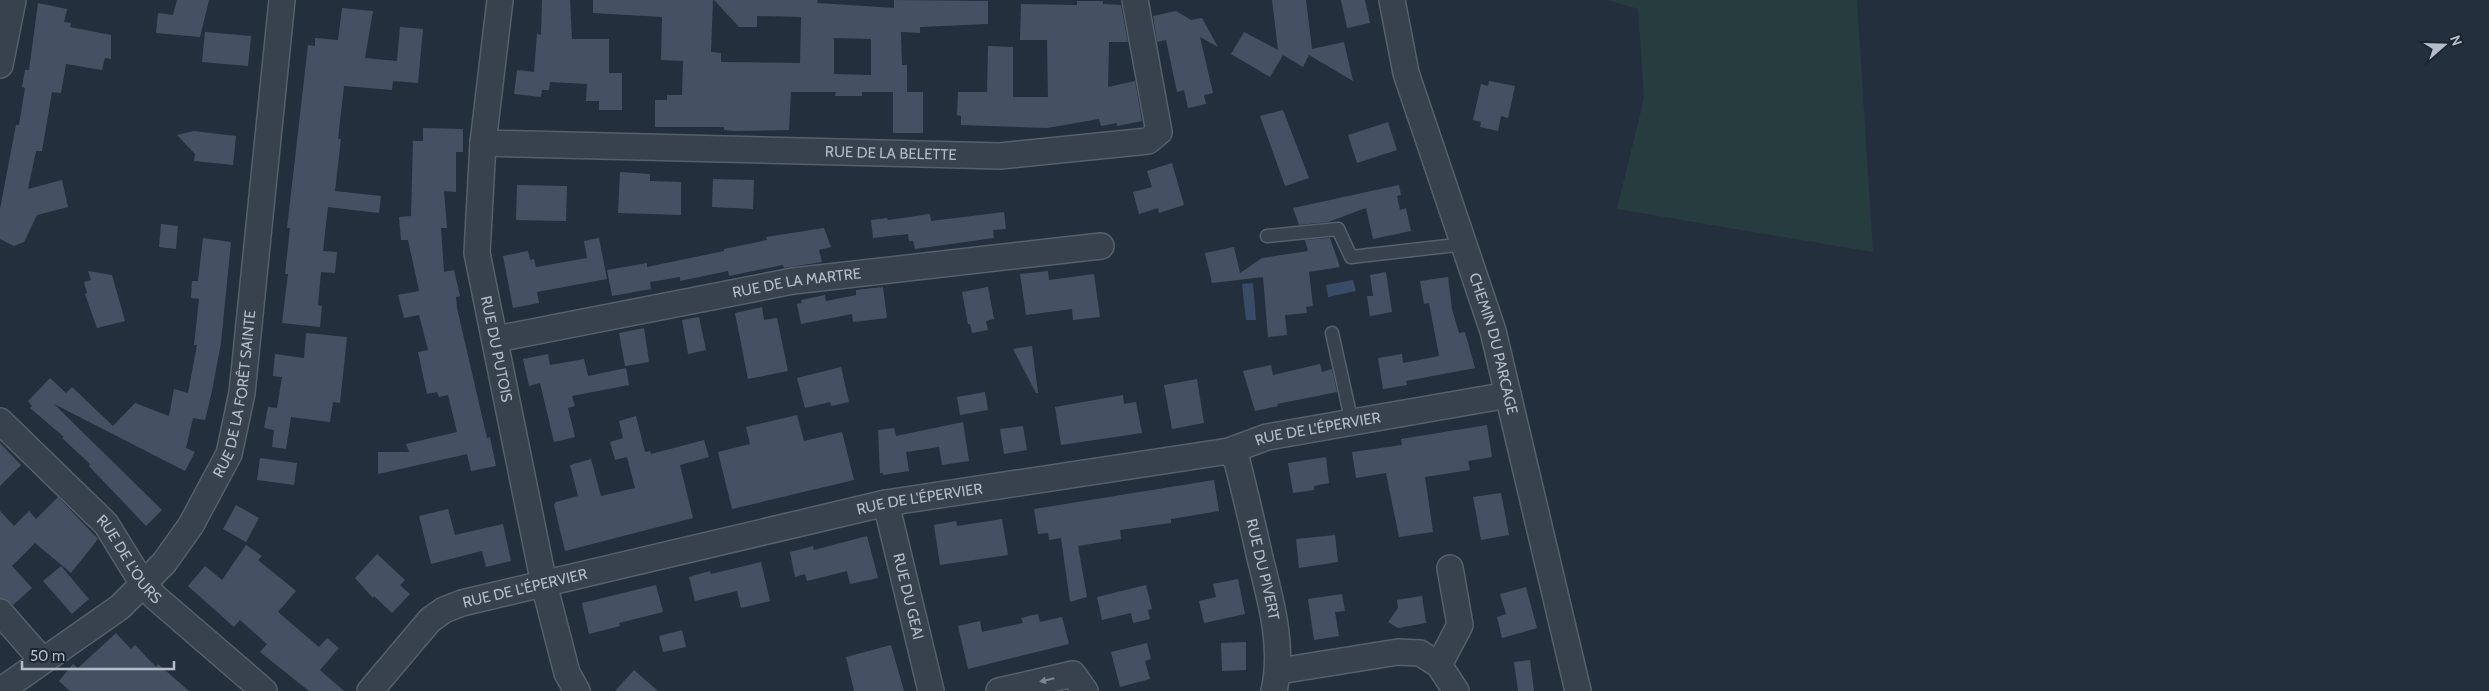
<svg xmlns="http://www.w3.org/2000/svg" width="2489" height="691" viewBox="0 0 2489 691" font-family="Cabin,sans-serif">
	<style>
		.green { fill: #263c3f }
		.water { fill: #394c67 }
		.building { fill: #455162; fill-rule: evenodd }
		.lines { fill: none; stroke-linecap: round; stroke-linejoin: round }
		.lane-casing { stroke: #565f6c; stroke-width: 15 }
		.street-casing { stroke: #565f6c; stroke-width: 28 }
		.lane { stroke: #38414e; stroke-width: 12 }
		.street { stroke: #38414e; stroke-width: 25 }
		.oneway { fill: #7c8592 }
		.labels { text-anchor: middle; stroke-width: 4; stroke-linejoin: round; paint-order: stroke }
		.street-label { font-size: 15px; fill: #b4bcc9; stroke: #1d2633 }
	</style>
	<rect width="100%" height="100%" fill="#242f3e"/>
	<path class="green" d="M1607,0H1857L1873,252L1617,209L1644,98L1638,9Z"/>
	<path class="water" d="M1353,280L1356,291L1328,297L1326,285Z
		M1253,283L1256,320H1246L1242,284Z"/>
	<path class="building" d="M177,0H209L200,37L156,33L158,13L173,15Z
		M542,0H570L572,39H609V73H622V110H599V101H586L587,84L550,82L549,90H542L541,97L514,94L517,70L534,72L537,34L541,35Z
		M593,0H713L711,52L721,53V62L800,63L801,17L757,16V27H739L714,0H818L817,3L894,8V0L988,1V24L920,27V33L901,32L902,65H907V92H923V133H893V92H862V96H835L836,92H791L789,130L735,131L724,130V127H655V100H667V95H682L683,61L661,60L662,17L593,13ZM834,38L871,39V75L834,74Z
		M1272,0H1306L1312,49L1344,42L1353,81L1309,55L1303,67L1283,55L1270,77L1231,54L1244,32L1278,50Z
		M1341,0H1365L1370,23L1347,28Z
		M1077,1H1103V4L1121,5L1128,42H1109L1108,87L1135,81L1142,121L1117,126V123L1101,126L1099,119L1047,128L961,125V116L957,115L958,92H987L988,46L1013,47V97H1048L1047,40H1020L1021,4L1077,5Z
		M38,3L67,9L64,22L71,23L70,27L111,35V59L105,58L102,70L66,64L61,93L52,92L42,151H36L28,189L62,180L68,207L37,215L24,242L14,246L0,239V209L16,125H19L25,88L22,87L25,70H29Z
		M342,8L373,11L365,58L397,61L400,27L423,29L418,83L393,81L392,90L344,86L338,139H341L335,191L381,196L379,213L328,207L323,251L337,252L335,273L321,272L318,305L322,306L320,327L282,323L288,274H285L290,228H287L308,45L315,46V38L338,40Z
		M1176,11L1191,20L1202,18L1218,47L1200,37L1213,93L1204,95L1206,104L1188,108L1184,90L1177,92L1166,40L1157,42L1153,16Z
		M205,32L251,36L248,66L202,62Z
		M1489,81L1515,86L1508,118L1501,116L1498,131L1480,127L1481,122L1473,120L1481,84L1488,86Z
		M1283,110L1309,178L1285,186L1260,116Z
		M1388,122L1397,150L1357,163L1348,135Z
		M423,128L463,129V152H456V192L444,191L447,228H441L444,272L454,270L460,296L456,297L457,308L487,438L490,437L496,466L471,471L467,454L378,474V452H409L406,444L457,432L448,395L439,397L437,392L427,394L418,352L428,350L419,315L404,318L398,295L419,291L408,240H401L399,217L411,216L413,141H423Z
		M194,131L236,136L233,165L194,161L195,154L177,135Z
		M1172,163L1184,205L1159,213L1158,208L1139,214L1133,192L1152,187L1147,171Z
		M620,172L650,174V181L681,182V215L618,213Z
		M713,179L754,180L753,209L712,207Z
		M517,185L567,186L566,221L516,220Z
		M1399,185L1401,195L1397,196L1400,210L1406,208L1411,231L1373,239L1366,208L1328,222L1299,225L1293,208Z
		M1004,212L1006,229L993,230L994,238L915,249L913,241H909L908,234L873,238L871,220L887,218L888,220L930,214L931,221Z
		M161,224L178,226L176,249L159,247Z
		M824,228L831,247L819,250L822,262L784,268L783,265L729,276L728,271L680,281V277L650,282L651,289L612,296L607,270L647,263V267L724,251V249L767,240L766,237Z
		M203,238L231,242L221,343L212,391L205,420L193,418L186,448L195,452L185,471L54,404L162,510L146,526L89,466L90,464L62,438L64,437L30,408L32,406L28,401L50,378L66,393L72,387L113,426L135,403L169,416L174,389L188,393L197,345H194L199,299L191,298L192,281H198Z
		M599,238L607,279L537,292L539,303L513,308L503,256L528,251L530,260L534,259L536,267L587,258L584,241Z
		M1330,238L1340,267L1309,272L1313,306L1306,307L1307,313L1285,315L1287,335L1268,337L1263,277L1212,283L1205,253L1234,247L1240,273L1262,258L1308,251L1305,240Z
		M88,271L112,275L125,321L97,328L85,294L87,293L84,282L91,280Z
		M1048,271L1049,280L1094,274L1100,317L1073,320L1072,309L1026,315L1020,274Z
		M1386,272L1392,312L1370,316L1367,296H1373L1370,275Z
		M1448,277L1452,309L1459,333L1465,332L1475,368L1406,381L1407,385L1383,389L1378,358L1402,354L1403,363L1439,356L1429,303L1424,304L1420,281Z
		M883,287L887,318L853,322L852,314L801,324L797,304L802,303L801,300L825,295L826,301L856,295V290Z
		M988,287L994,319L986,321L988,330L972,333L970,324H968L962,292Z
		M762,307L764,320L777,318L788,371L748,379L735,313Z
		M699,317L706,350L688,354L682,320Z
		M644,328L649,362L625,366L619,333Z
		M306,333L347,337L340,403L333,402L330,422L291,417L286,449L272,447L274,430L264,428L268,407L277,408L282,377L273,376L275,354L304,358Z
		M1032,346L1038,393H1036L1013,349Z
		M548,354L550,365L584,359L588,376L626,368L629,385L572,396L575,406L568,408L575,437L554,442L540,383L529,386L523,359Z
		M1320,364L1322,372L1332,369L1337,392L1277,404L1278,406L1255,411L1243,371L1271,365L1273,375Z
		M841,367L849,402L831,406L830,402L805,408L797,378Z
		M1197,379L1204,423L1172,429L1164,385Z
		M985,392L988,410L960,415L957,397Z
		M1123,395L1124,404L1136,402L1142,433L1061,445L1055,407Z
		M797,415L804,441L842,432L854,480L732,509L718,452L750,444L746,427Z
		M636,416L645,452L650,451L651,454L704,440L709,457L680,465L693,518L565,551L554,505L556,502L578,496L570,465L591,459L601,496L635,488L627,457L615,460L610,442L623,438L619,421Z
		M963,422L969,461L942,465L939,447L906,452L909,471L883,475V473H880L878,430L894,428L896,436Z
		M1487,425L1492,457L1468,461L1470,470L1425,477L1433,532L1399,537L1386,473L1356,478L1352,452L1402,445L1401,439Z
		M1023,426L1027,450L1004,454L1000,429Z
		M0,443L21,465L0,486Z
		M1326,457L1329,483L1314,486V490L1293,493L1288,463Z
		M260,458L297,463L294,485L257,480Z
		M1214,480L1219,511L1171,519V523L1120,530L1121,539L1078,546L1087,597L1070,602L1061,538L1049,540L1048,533L1038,534L1034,509Z
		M1501,493L1509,535L1481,540L1473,497Z
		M58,497L98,539L71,573L35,543L12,566L32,588L13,605L5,599L0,598V511L14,526L29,511L36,519Z
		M236,505L259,518L246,542L223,529Z
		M448,509L455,535L503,524L511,561L486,567L482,551L431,564L419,516Z
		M1002,519L1008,555L940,565L934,525L956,521L957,526Z
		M1335,535L1338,562L1299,568L1296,539Z
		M867,536L878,578L850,584L847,571L807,581L805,574L795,577L790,552L813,546L814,550Z
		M246,545L262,556L258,560L296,591L278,612L319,647L327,638L339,648L320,670L344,691H309L260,652L267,644L240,620L234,627L188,586L205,566L222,580Z
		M377,554L405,580L400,585L410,594L392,613L374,596L373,598L355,578Z
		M761,562L770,601L741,608L737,591L695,601L689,577L710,571L711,574Z
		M61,566L89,599L72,614L43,581Z
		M1238,579L1245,614L1204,623L1199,601L1216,597L1213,584Z
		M656,585L663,612L619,623L620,626L589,634L582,603Z
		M1146,585L1152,609L1148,610L1150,619L1133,623L1131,613L1102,620L1097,597Z
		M1526,587L1537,628L1502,638L1497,617L1506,614L1500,594Z
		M1342,594L1345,611L1335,612L1339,636L1314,640L1308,599Z
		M1422,596L1426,623L1398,628L1388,622L1398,608L1397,600Z
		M1038,614L1040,622L1062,617L1069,644L968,669L958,626L980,621L982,632L1023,623L1021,618Z
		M682,630L686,647L663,652L659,636Z
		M116,633L131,649L135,645L156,667L158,664L189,691H70L59,681L73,664L78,668Z
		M1246,642V670L1222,671L1221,643Z
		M1147,643L1151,659L1145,661L1150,679L1120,687L1111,652Z
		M891,645L904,691H854L846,657Z
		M1530,660L1534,691H1518L1514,662Z
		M634,670L658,691H615Z"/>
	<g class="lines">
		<g class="lane-casing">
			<path id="lane" d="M1267,236L1338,229L1351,257L1465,244
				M1332,333L1352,423"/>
		</g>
		<g class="street-casing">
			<g id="street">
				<path id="s1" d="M500,0L483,143L477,253L544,584L567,673L577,691"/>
				<path id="s2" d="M1392,0L1406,73L1493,331L1578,691"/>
				<path d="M0,65L13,0"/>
				<path id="s3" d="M483,143L1000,156L1148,141L1159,132L1135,0"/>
				<path id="s4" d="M496,339L793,281L1101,246"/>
				<path id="s5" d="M0,421L106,524L143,584L155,597L264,691"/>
				<path id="s6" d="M1229,451L1237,461C1245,493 1253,526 1260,558C1271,601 1284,647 1274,691"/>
				<path id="s7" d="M886,503L931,691"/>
				<path d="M0,612L42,660"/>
				<path d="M1439,665L1460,625L1450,568"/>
				<path d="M1279,671L1398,652L1420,653L1439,665L1456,691"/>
				<path id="s8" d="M0,691L120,607L164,563L191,525L229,454L242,393L282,0"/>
				<path id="s9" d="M370,691L430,620L444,610L462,603L886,503L1229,451L1267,437L1508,395"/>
				<path d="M999,691L1073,674L1085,691"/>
			</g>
		</g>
		<use href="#lane" class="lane"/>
		<use href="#street" class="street"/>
	</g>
	<defs><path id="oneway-solid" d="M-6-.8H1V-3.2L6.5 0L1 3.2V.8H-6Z" transform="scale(1.25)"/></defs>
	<use class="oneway" href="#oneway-solid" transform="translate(1047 680) rotate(167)"/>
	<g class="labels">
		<g class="street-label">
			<text dy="5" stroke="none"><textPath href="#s3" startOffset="408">RUE DE LA BELETTE</textPath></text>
			<text dy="5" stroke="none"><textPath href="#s4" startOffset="306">RUE DE LA MARTRE</textPath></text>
			<text dy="5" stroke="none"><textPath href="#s2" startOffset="359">CHEMIN DU PARCAGE</textPath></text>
			<text dy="5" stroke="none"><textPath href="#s1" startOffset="352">RUE DU PUTOIS</textPath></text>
			<text dy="5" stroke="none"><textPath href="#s8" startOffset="396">RUE DE LA FORÊT SAINTE</textPath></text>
			<text dy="5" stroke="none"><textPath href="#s9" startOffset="1004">RUE DE L'ÉPERVIER</textPath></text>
			<text dy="5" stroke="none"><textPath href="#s9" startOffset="599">RUE DE L'ÉPERVIER</textPath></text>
			<text dy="5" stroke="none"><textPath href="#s5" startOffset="190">RUE DE L'OURS</textPath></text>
			<text dy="5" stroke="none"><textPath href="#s6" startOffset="124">RUE DU PIVERT</textPath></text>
			<text dy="5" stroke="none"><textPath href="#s9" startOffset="194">RUE DE L'ÉPERVIER</textPath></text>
			<text dy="5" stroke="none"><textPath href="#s7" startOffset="96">RUE DU GEAI</textPath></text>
		</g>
	</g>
	<g transform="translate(2444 45) rotate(70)" stroke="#1d2633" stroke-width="4" paint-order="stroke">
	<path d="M0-4L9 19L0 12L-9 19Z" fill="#b4bcc9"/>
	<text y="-8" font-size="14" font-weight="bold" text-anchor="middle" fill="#b4bcc9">N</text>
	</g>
	<path d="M22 661v8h152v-8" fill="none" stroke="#b4bcc9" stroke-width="2.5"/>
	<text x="30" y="661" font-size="15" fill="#b4bcc9" stroke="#1d2633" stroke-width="4" paint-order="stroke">50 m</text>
</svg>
